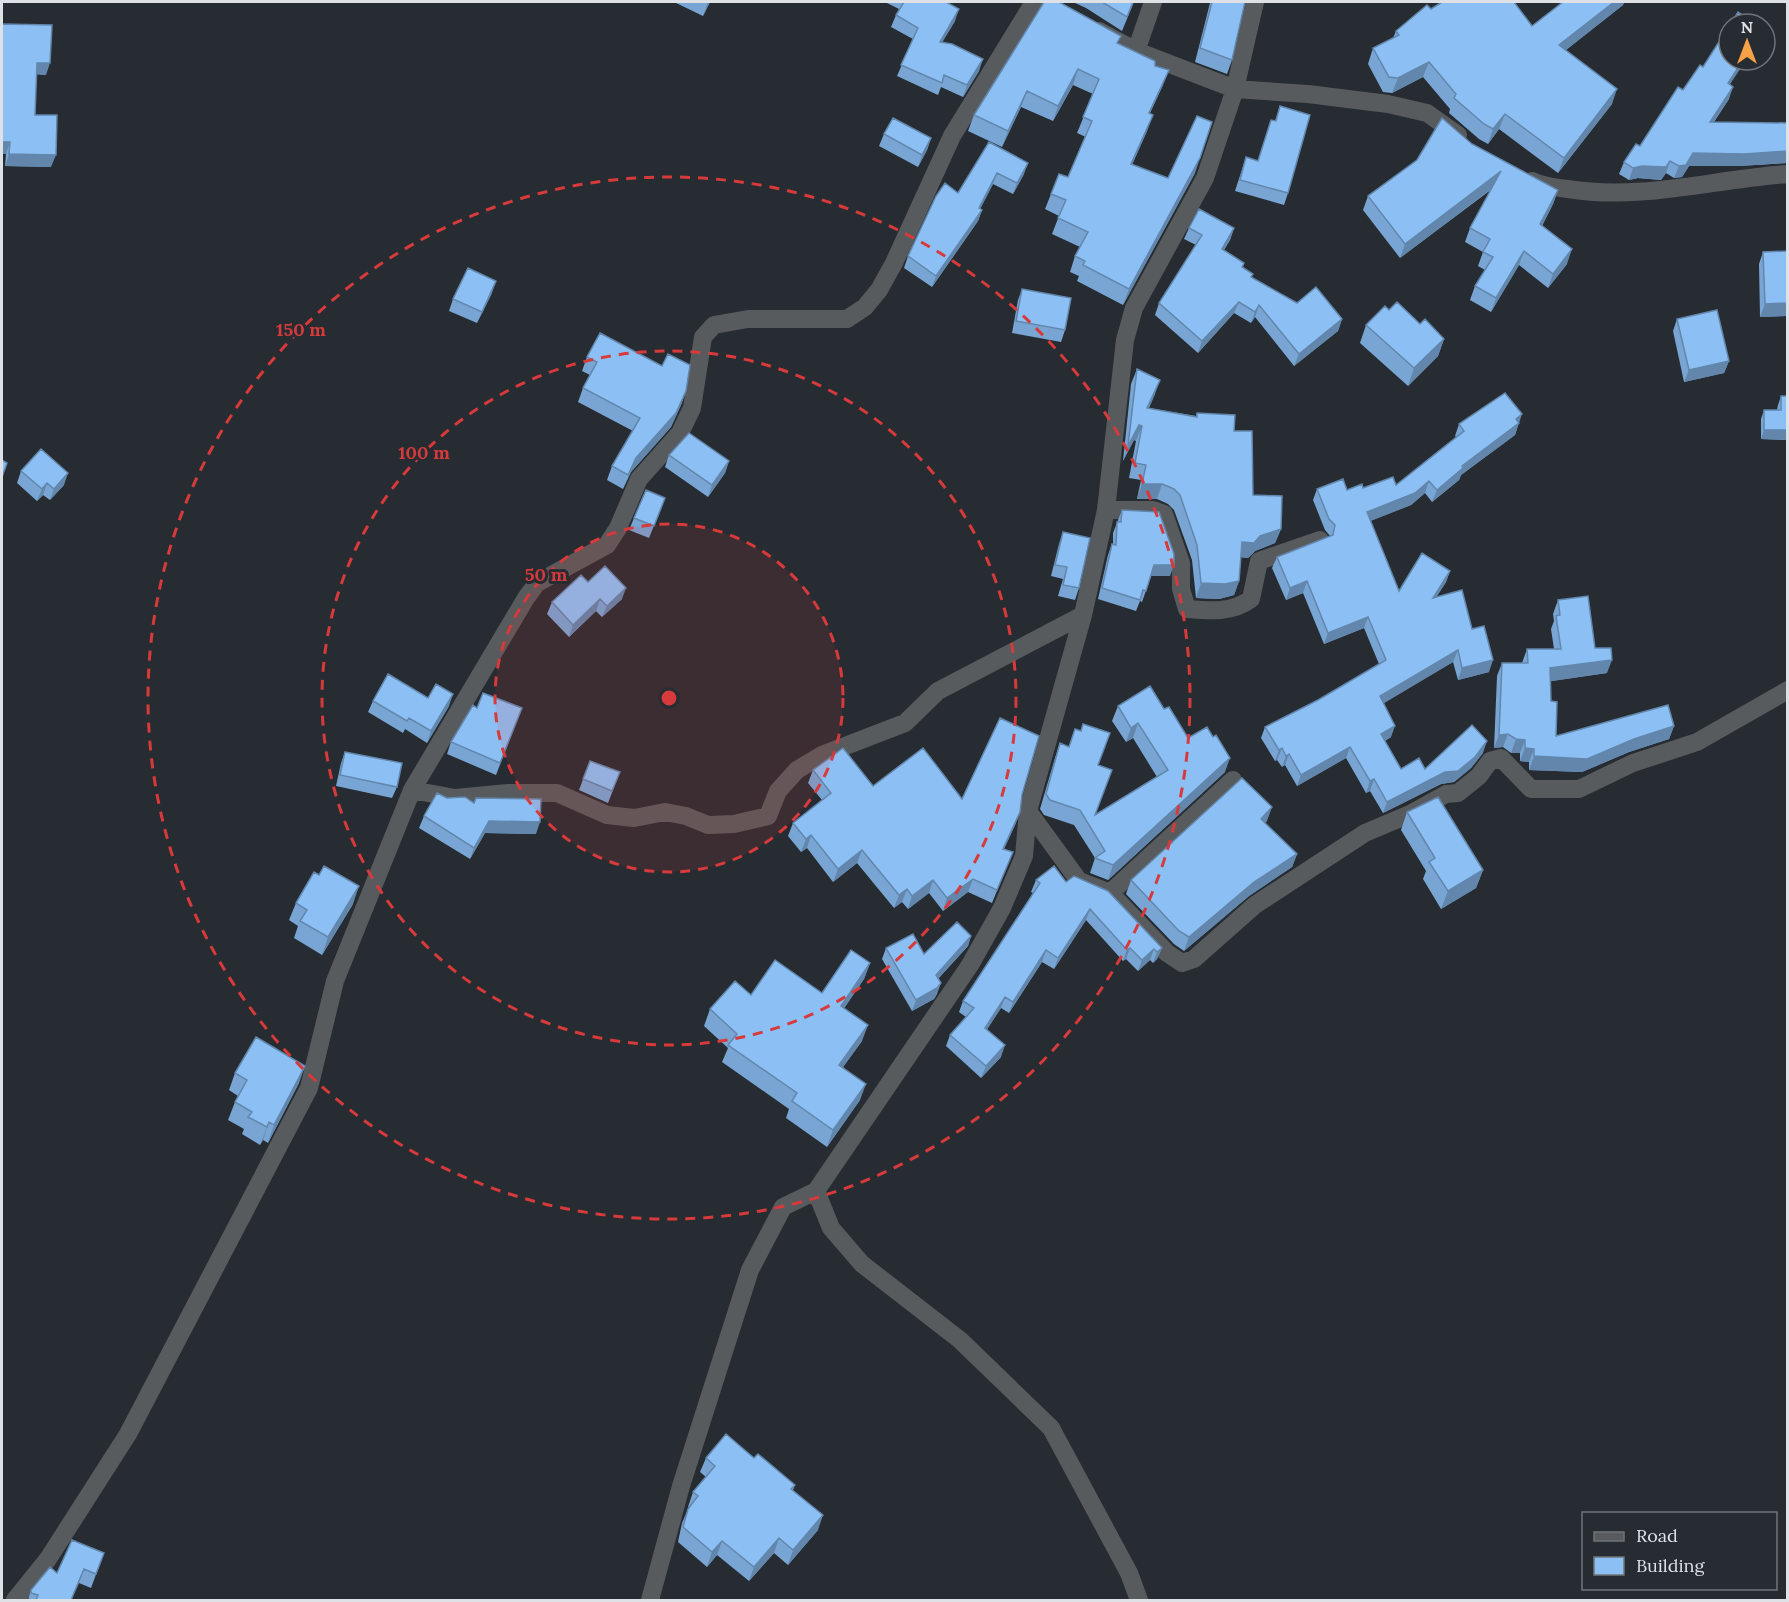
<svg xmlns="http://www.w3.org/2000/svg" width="1789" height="1602" viewBox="0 0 1789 1602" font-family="Lora,serif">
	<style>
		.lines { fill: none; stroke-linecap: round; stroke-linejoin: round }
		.street { stroke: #585b5d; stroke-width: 18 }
		.wall { fill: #78a5d3 }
		.shaded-wall { fill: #6286ac }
		.building { fill: #8cc0f5; stroke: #6286ac; stroke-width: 1.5 }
		.ring { fill: none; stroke: #d73a3b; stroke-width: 3; stroke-dasharray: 10 8 }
		.centre { fill: #d73a3b; stroke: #262c31; stroke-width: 3 }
		.ring-label { font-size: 18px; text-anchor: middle; font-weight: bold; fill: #d73a3b; stroke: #262c31; stroke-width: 6; stroke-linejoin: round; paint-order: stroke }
	</style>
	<rect width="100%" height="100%" fill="#262c31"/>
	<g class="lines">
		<path class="street" d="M1099,31L1136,51L1235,89L1308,94L1388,104L1427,113L1458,135
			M1136,51L1153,2
			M1532,181C1543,187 1555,187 1568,189C1642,201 1714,179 1788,174
			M1106,510H1153L1164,514L1181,563V589L1187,609C1210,611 1232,613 1251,599L1259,561L1320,540
			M412,790L455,798L508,793H557L607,815L634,818L665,812L686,816L708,825L734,824L768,816L778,791L797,770L822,755L905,723L938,691L1083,615
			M1028,811L1079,881L1110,893L1167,953L1182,963L1194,959L1255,905L1365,833L1410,814L1446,794L1458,793L1479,776L1490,761L1501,758L1531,789H1579L1633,763L1697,742L1788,690
			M1110,893L1233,780
			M15,1600L48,1559L128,1434L309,1088L335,981L412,790L526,598L537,583L607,545L618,528L639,479L680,433L692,408L703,337L714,325L748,319H847L865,307L879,290L894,263L952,136L1034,2
			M650,1600L681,1486L750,1270L783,1207L816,1191
			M1139,1600L1129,1573L1051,1428L960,1340L862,1264L831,1228L816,1191L970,965L1002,908L1024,856L1028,811L1083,615L1106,510L1125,340L1134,308L1205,178L1235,89L1255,2"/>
	</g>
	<path class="wall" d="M674,2H710L703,16Z
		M885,2H946L955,21L942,42L979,71L963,97L941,87L938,95L897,76L913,39L891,27L896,15L899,9Z
		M1073,2H1134L1122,31L1086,8Z
		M1198,2H1245L1232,60L1227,74L1195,62L1210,3Z
		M1563,2H1624L1623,5L1566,50L1612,104L1558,173L1499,129L1488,144L1479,139L1449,113L1450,109L1423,77L1392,93L1383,92L1368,64L1373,48L1393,38L1396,31L1431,9L1532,26Z
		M2,24L46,75L36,74L35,115L51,167L5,166L6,154H2Z
		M1118,44L1155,66L1163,85L1150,113L1147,131L1132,165L1168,178L1195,173L1123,305L1077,281L1079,276L1070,272L1075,256L1080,247L1052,234L1059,216L1045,209L1051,194L1068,177L1086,137L1077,133L1093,94L1073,85L1053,121L1021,107L1002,147L968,131L974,115Z
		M1730,85L1729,99L1714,122L1786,123L1788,119V163L1739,166H1689L1682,177L1674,178L1666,173L1661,180L1638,178L1629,180L1619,174L1624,162L1640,146Z
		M1280,106L1288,193L1284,205L1235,191L1246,157L1258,161L1271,120L1275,121Z
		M884,134L931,138L927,150L918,167L879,146Z
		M989,142L1024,174L1013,194L993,184L980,209L982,210L978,221L932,287L904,268L908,256L958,193Z
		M1472,144L1558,190L1553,204L1542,226L1567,264L1548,288L1519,265L1491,312L1470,300L1475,286L1485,270L1478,266L1483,252L1465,242L1470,228L1492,189L1400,258L1363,210L1368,196Z
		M1788,182V232L1786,186Z
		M1189,228H1234L1230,240L1224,250L1244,263L1243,267L1252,278L1297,303L1342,319L1338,331L1294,366L1255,317L1251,323L1234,313L1198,353L1155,315L1159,303L1196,245L1184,239Z
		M1788,251V316L1760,317L1759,264L1763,252Z
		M1022,289L1065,330L1061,342L1012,333L1018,300Z
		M492,293L477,323L449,311L453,299Z
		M1389,310L1444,339L1438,356L1408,386L1360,343L1366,325Z
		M1677,319L1729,361L1724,373L1684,382L1673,331Z
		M587,357L686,391L681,405L671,427L631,472L623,489L607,480L612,466L633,431L578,402L583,388L590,375L582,371Z
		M1137,369L1155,394L1149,408L1196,416L1197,413L1234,431L1253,495L1281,529L1275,543L1255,551L1248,558L1241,557L1239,581L1234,595L1219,599L1196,598L1192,560L1174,510L1168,504L1157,499H1137L1141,480L1129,478L1136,441L1134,440L1123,461L1131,384Z
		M1781,396L1788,440L1761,439V419L1764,410H1777L1778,405Z
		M1519,422L1515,435L1461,475L1459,480L1432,502L1425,493L1411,505L1370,521L1399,591L1450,571L1446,582L1436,597L1472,629L1489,672L1458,680L1453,662L1383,703L1391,737L1385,741L1401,769H1425L1483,753L1471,768L1454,782L1441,784L1383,813L1370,791L1366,793L1346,758L1297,786L1285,765L1282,767L1277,760L1275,761L1261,738L1265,727L1318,700L1379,664L1364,628L1324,644L1303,593L1286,600L1272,568L1277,557L1330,536L1325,530L1313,500L1317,489L1347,490L1396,485L1456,437L1455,436L1459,424Z
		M669,455L729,461L725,473L708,497L665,467Z
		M21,471L64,485L50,500L43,495L37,501L17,483Z
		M665,498L649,538L629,530L634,518Z
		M1122,510L1170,576H1151L1142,602L1140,601L1136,611L1098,599L1108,555L1112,544H1113V533Z
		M1063,532L1079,588L1075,600L1058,596L1063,579L1051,576L1059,544Z
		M588,582L622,599L602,617L596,611L569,637L547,614L552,602Z
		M1558,600L1595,648L1607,673L1551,681V701L1556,736L1674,726L1669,739L1629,752L1582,772L1529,770V762L1520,761V753H1511L1503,747L1494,748L1497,676L1502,663H1522L1527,649H1554L1551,629L1554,621L1553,614Z
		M428,698L449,706L427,743L405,729L403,733L368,712L373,701Z
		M1118,706L1164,709L1188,738L1225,772L1108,880L1090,873L1095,858L1074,825L1044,815L1040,809L1055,758L1060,743L1098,765L1095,815L1157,777L1133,738L1126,742L1112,721Z
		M477,708H522L496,775L447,754L451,742Z
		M345,752L397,787L392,798L336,786L341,763Z
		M590,761L620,772L608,803L579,790Z
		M813,770L873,786L962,799L1022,795L1020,812L1015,825L1004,849L1008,864L992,903L968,892L943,911L929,893L908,909L902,902L894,908L857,863L833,882L807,848L801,852L788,836L793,823L822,800L808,783Z
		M447,798L474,803L536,834L485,833L470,859L419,828L424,816Z
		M1407,812L1483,870L1476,888L1441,909L1423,879L1426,871L1401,830Z
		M1267,821L1265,823L1297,854L1292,867L1249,896L1184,951L1174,944L1126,894L1131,880Z
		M319,875L353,904L322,955L294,938L298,926L289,920L296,903Z
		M1036,880L1066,882L1162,948L1157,959L1153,963L1150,960L1138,971L1126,959L1123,961L1086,920L1054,969L1042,962L1009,1013L1001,1008L987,1029L1001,1057L981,1078L946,1046L950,1035L966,1017L959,1012L963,1001L1033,893L1031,892Z
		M971,936L968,946L938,979L937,994L934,999L912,1011L882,959L886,948L924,954Z
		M870,963L864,979L844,1008L862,1041L843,1067L860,1100L827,1147L786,1118L789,1109L722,1062L728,1048L704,1026L710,1009L751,995L822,993Z
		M235,1073L299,1083L268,1143L263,1140L260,1145L242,1134L244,1129L228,1120L235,1102L238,1096L229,1090Z
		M706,1458H754L795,1485L793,1490L818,1530L788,1565L774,1553L749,1581L717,1555L707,1567L678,1542L682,1523L689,1507H688L693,1492L706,1477L700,1472Z
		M104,1553L91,1588L79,1583L71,1600H28L31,1590L57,1573Z"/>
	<path class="shaded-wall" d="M708,2H710L703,16Z
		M1614,2H1624L1623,5L1553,60L1559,45Z
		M959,9L955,21L936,53L940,42Z
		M983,59L979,71L963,97L967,85Z
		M1743,60H1746L1723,95L1728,83Z
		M1429,62L1423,77L1392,93L1398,78Z
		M37,63H50L46,75L32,74Z
		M1078,69L1073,85L1053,121L1058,106Z
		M1169,70L1163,85L1143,128L1149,113Z
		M1733,87L1729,99L1705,134L1710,122Z
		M1617,89L1612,104L1558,173L1564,158Z
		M1027,91L1021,107L1002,147L1008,131Z
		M1505,114L1499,129L1488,144L1493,129Z
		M1153,115L1147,131L1125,180L1131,164Z
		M931,138L927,150L918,167L922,155Z
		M2,142H10L6,154H2Z
		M1788,151L1787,163L1739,166H1689L1682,177L1674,178L1679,166L1693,153Z
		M9,154L56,155L51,167L5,166Z
		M1200,158L1195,173L1123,305L1129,289Z
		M1670,161L1666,173L1661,180L1638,178L1629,180L1633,168Z
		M1028,163L1024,174L1013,194L1017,183Z
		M1501,171L1496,185L1400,258L1405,244Z
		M997,173L993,184L975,219L979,208Z
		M1558,190L1553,204L1535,239L1540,224Z
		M982,210L978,221L932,287L936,276Z
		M1234,228L1230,240L1217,261L1222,249Z
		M1572,249L1567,264L1548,288L1553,274Z
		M1524,251L1519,265L1491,312L1496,298Z
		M496,281L492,293L477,323L482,312Z
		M1239,302L1234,313L1198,353L1202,341Z
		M1788,303V316L1760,317L1765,304Z
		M1259,305L1255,317L1251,323L1255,312Z
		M1342,319L1338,331L1294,366L1299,354Z
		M1444,339L1438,356L1408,386L1414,368Z
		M1729,361L1724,373L1684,382L1689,370Z
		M1160,380L1155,394L1142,422L1147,408Z
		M686,391L681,405L671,427L631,472L623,489L636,458Z
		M1522,414L1515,435L1461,475L1459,480L1432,502L1437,490L1462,466Z
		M1139,425L1142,426L1136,441L1134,440L1123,461L1128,446Z
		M1764,430H1788V440L1761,439Z
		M729,461L725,473L708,497L712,485Z
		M68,473L64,485L50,500L54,489Z
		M1429,481L1425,493L1411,505L1363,524L1367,512Z
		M47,483L43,495L37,501L42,489Z
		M1142,484H1162L1157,499H1137Z
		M1281,529L1275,543L1255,551L1248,558L1236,557L1242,542Z
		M1154,565H1174L1170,576H1150Z
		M1450,571L1446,582L1429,609L1433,598Z
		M1239,581L1234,595L1219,599L1196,598L1201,583Z
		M1307,581L1303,593L1286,600L1290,588Z
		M626,588L622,599L602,617L607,606Z
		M600,599L596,611L569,637L573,625Z
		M1368,617L1364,628L1324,644L1328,633Z
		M1458,650L1453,662L1376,708L1380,696Z
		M1493,660L1489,672L1458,680L1462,668Z
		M1612,660L1607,673L1546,682L1550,668Z
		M453,694L449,706L427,743L431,731Z
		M1138,723L1133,738L1126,742L1131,728Z
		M1395,726L1391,737L1377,745L1381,734Z
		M1674,726L1669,739L1629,752L1582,772L1529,770L1534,756L1634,739Z
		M1508,734L1503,747L1494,748L1499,735Z
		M1516,739L1525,740L1520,753H1511Z
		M1487,741L1483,753L1471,768L1454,782L1441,784L1383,813L1387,802Z
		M1350,747L1346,758L1297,786L1301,775Z
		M1282,748L1277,760L1275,761L1279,750Z
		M1525,748L1534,749L1529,762L1520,761Z
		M1289,754L1285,765L1282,767L1286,756Z
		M1230,758L1225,772L1108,880L1113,865Z
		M1374,779L1370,791L1366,793L1370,781Z
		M1272,807L1267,821L1256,832L1261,819Z
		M1020,812L1015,825L998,862L1003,849Z
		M489,821L540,822L536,834L485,833L470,859L474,848Z
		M811,835L807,848L801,852L806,839Z
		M862,850L857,863L833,882L838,869Z
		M1297,854L1292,867L1249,896L1184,951L1189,937L1254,882Z
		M1483,870L1476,888L1441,909L1448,891Z
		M973,879L968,892L943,911L947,898Z
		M933,880L929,893L908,909L912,896Z
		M359,886L353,904L322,955L328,937Z
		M907,889L902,902L894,908L899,895Z
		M1090,909L1086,920L1054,969L1058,958Z
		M971,936L968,946L932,985L936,975Z
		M1130,948L1126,959L1123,961L1127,950Z
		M1162,948L1157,959L1153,963L1157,952Z
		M1154,949L1150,960L1138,971L1142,960Z
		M1046,950L1042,962L1009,1013L1013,1002Z
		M870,963L864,979L835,1022L841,1006Z
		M941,983L937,994L934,999L912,1011L916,1000Z
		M1005,997L1001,1008L981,1039L985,1028Z
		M868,1025L862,1041L833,1081L839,1065Z
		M1005,1045L1001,1057L981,1078L986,1066Z
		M305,1066L299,1083L268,1143L274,1125Z
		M866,1084L860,1100L827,1147L833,1130Z
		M269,1122L263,1140L260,1145L267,1127Z
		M823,1515L818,1530L788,1565L793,1550Z
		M779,1538L774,1553L749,1581L754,1567Z
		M722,1541L717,1555L707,1567L712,1552Z"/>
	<path class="building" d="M904,2H946L959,9L940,42L952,44L983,59L967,85L944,75L942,83L901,65L918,28L896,15Z
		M1044,2H1059L1121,36L1117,43L1155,61V66L1169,70L1149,113L1153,115L1131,164L1168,178L1197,116L1212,122L1200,158L1129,289L1083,265L1085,261L1075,256L1088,232L1058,218L1066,200L1051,194L1059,174L1068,177L1092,121L1083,117L1099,79L1078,69L1058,106L1027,91L1008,131L974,115Z
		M1102,2H1133L1127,17Z
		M1212,2H1245L1232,60L1200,48Z
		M1442,2H1514L1532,26L1563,2H1614L1559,45L1617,89L1564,158L1505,114L1493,129L1484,124L1454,98L1456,94L1429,62L1398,78L1389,77L1373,48L1399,35L1396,31L1427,5L1431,9Z
		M1738,12L1756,24H1731Z
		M2,24L52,25L50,63H37L35,115H57L56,155L9,154L10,142H2Z
		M1729,26V60H1743L1728,83L1733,87L1710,122L1788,123V151L1744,154L1693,153L1686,165L1679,166L1670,161L1666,167L1642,166L1633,168L1624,162L1636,144L1640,146L1678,87L1683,90L1700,65L1703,67Z
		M1280,106L1310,115L1288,193L1240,180L1246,157L1258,161L1271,120L1276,121Z
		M893,118L931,138L922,155L884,134Z
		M1442,118L1472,144L1558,190L1540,224L1572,249L1553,274L1524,251L1496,298L1475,286L1493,257L1483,252L1490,239L1470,228L1501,171L1405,244L1368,196L1417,160Z
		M989,142L1028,163L1017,183L997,173L979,208L982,210L936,276L908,256L936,196L945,183L958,193Z
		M1199,209L1234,228L1222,249L1244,263L1242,267L1253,274L1251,277L1297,303L1316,287L1342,319L1299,354L1259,305L1255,312L1239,302L1202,341L1159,303L1202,235L1189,228Z
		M1788,251V303L1765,304L1763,252Z
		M468,268L496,281L482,312L453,299Z
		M1022,289L1071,298L1065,330L1016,321Z
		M1397,302L1420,324L1425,319L1444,339L1414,368L1366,325L1385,306L1389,310Z
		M1717,310L1729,361L1689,370L1677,319Z
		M600,333L662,366L668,354L690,365L686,391L676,413L636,458L628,475L612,466L640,418L583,388L597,362L587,357Z
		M1137,369L1160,380L1147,408L1197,417V413L1235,415L1234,431H1252L1253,495L1282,496L1281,529L1260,536L1254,543L1242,542L1239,581L1225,584L1201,583L1197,545L1180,495L1174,489L1162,484H1142L1146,465L1135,463L1142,426L1139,425L1128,446Z
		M1505,393L1522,414L1516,419L1519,423L1462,466L1463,468L1437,490L1429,481L1415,493L1367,512L1399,591L1422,553L1450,571L1433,598L1462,590L1472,629L1484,626L1493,660L1462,668L1458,650L1380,696L1395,726L1381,734L1401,769L1419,758L1425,769L1472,725L1487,741L1475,757L1458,771L1445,772L1387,802L1374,779L1370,781L1350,747L1301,775L1289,754L1286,756L1282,748L1279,750L1265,727L1318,700L1386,660L1368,617L1328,633L1307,581L1290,588L1277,557L1333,535L1335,525L1329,519L1317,489L1343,479L1347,490L1362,484L1363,488L1393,477L1396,485L1464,431L1459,424Z
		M1781,396H1788V430H1764V410H1781Z
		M689,433L729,461L712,485L669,455Z
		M41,449L68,473L54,489L47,483L42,489L21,471Z
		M2,460L7,463L2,477Z
		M646,490L665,498L654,526L634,518Z
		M1122,510L1159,512L1174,554V565H1154L1146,591L1143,590L1140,600L1102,588L1112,544L1116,545L1117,522H1121Z
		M1063,532L1090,538L1079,588L1063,585L1067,567L1055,565Z
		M605,566L626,588L607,606L600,599L573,625L552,602L581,575L588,582Z
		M1588,596L1595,648H1611L1612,660L1550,668L1551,701L1557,702L1556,736L1668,705L1674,726L1634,739L1587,759L1534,756V749L1525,748V740L1516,739L1508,734L1499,735L1502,663H1528L1527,649H1561L1556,616L1560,615L1558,600Z
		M388,674L428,698L436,684L453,694L431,731L409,718L407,721L373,701Z
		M1150,686L1164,709L1169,707L1188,738L1207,727L1213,737L1216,735L1230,758L1113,865L1095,858L1105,851L1080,810L1050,800L1046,794L1060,743L1069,747L1075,729L1081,731L1083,724L1110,733L1098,765L1112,770L1095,815L1168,770L1138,723L1131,728L1118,706Z
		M483,693L522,708L500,763L451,742L473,705L477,708Z
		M1000,718L1039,736L1022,795L1020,812L1003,849L1013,852L997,890L973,879L947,898L933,880L912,896L907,889L899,895L862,850L838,869L811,835L806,839L793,823L831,793L813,770L843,748L873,786L923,748L962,799Z
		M345,752L402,763L397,787L340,775Z
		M590,761L620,772L612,791L583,779Z
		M1242,778L1272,807L1261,819L1297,854L1254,882L1189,937L1179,931L1131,880Z
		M437,793L447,798L465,797L474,803L476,798L541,799L540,822L489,821L474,848L424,816Z
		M1438,797L1483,870L1448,891L1429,862L1435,858L1407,812Z
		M324,866L359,886L328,937L300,921L307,910L296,903L314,872L319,875Z
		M1054,866L1066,882L1074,876L1108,891L1162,948L1157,952L1154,949L1142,960L1130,948L1127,950L1090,909L1058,958L1046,950L1013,1002L1005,997L985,1028L1005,1045L986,1066L950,1035L974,1008L963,1001L1040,883L1036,880Z
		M957,922L971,936L936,975L941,983L937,988L916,1000L886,948L913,934L924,954Z
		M851,950L870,963L841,1006L868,1025L839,1065L866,1084L833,1130L792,1101L797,1093L728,1045L737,1034L710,1009L735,981L751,995L775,960L822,993Z
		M256,1037L305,1066L274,1125L269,1122L267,1127L248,1117L252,1112L235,1102L247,1080L235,1073Z
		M726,1434L754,1458L758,1454L795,1485L791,1489L823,1515L793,1550L779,1538L754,1567L722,1541L712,1552L683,1527L688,1509L698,1496L693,1492L715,1466L706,1458Z
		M72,1540L104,1553L96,1574L84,1569L71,1600H36L38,1595L31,1593V1590L50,1567L57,1573Z"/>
	<circle cx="669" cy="698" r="174" fill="#d73a3b" fill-opacity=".12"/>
	<g class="ring">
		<circle cx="669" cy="698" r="174"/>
		<circle cx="669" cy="698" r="347"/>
		<circle cx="669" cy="698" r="521"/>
	</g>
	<circle cx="669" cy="698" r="9" class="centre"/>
	<g class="ring-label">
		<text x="301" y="336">150 m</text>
		<text x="424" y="459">100 m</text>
		<text x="546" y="581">50 m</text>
	</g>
	<rect width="1789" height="1602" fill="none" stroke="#dee1e5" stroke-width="6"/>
	<rect x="1582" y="1512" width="195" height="78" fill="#262c31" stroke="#707479" stroke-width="1.5"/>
	<rect x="1594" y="1532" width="30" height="9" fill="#585b5d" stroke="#707479" stroke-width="1.5"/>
	<text x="1636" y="1542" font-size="18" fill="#dee1e5">Road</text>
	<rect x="1594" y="1557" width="30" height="18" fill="#8cc0f5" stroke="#707479" stroke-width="1.5"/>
	<text x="1636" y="1572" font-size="18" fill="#dee1e5">Building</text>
	<g transform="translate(1747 42)"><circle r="28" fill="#262c31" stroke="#707479" stroke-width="1.5"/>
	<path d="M0-4.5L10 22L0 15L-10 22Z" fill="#f7a149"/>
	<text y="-9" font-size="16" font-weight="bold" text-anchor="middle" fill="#dee1e5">N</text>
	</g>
</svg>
